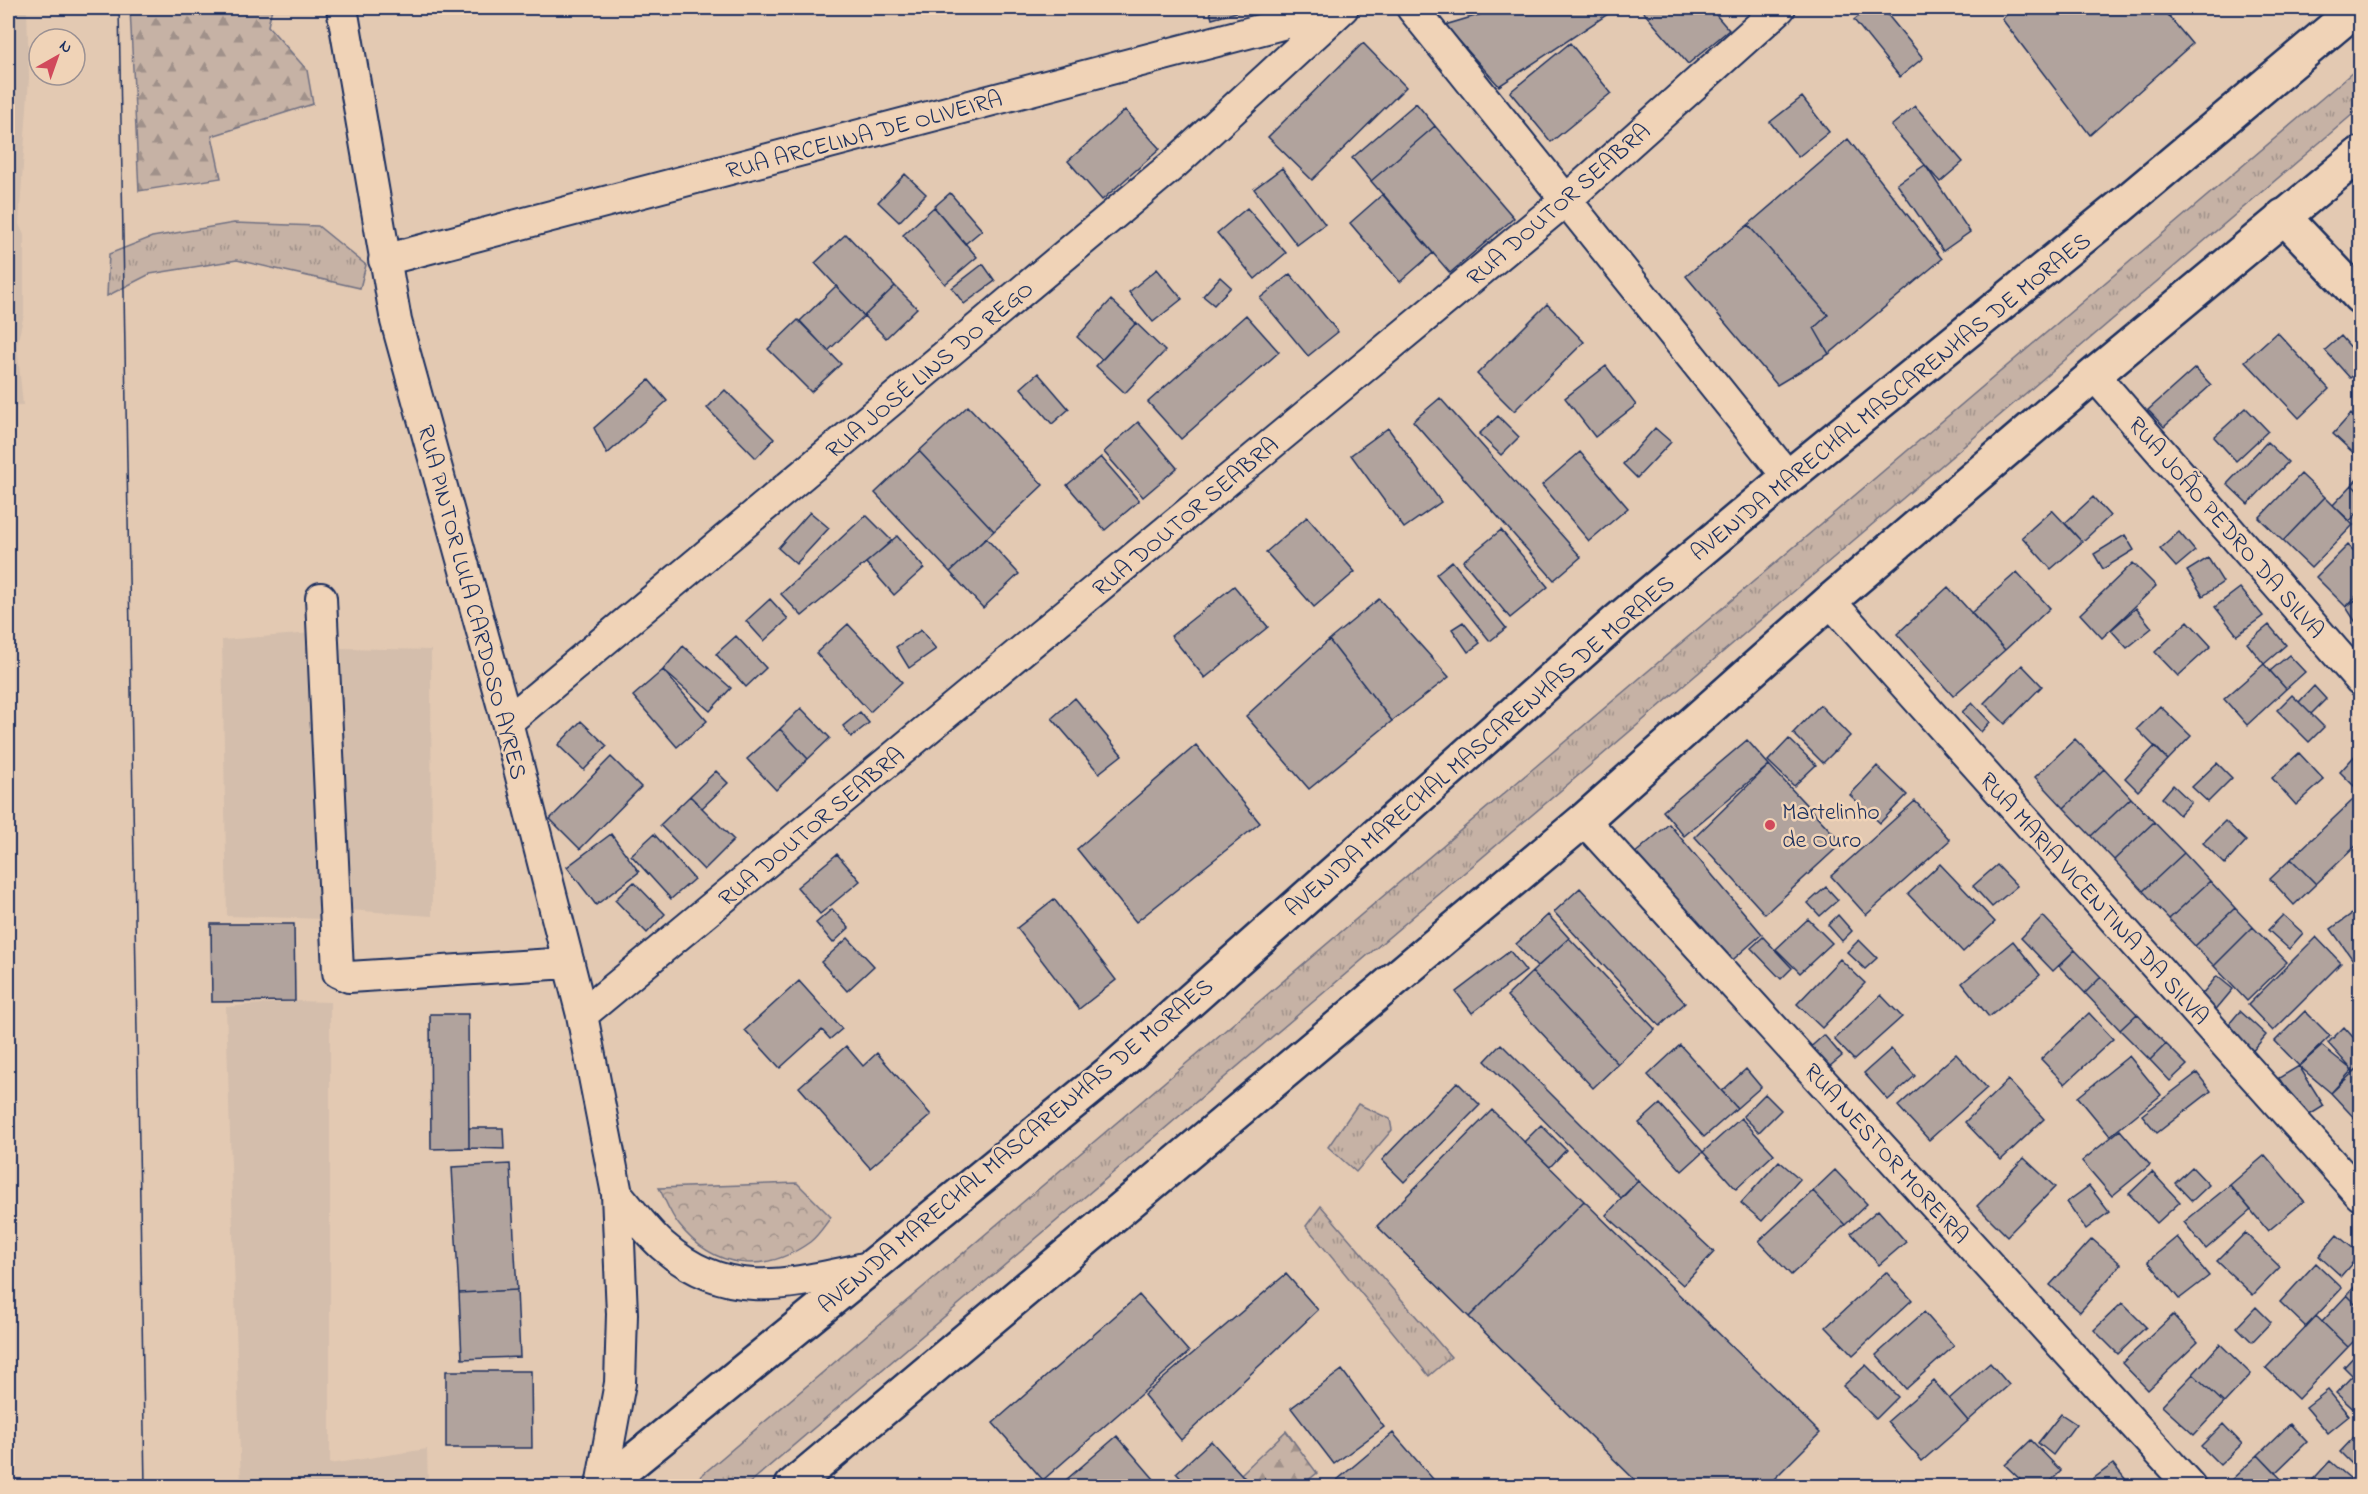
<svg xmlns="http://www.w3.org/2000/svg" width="2368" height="1494" viewBox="0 0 2368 1494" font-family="'Indie Flower',sans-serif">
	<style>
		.built { fill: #d4beac }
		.grass { fill: url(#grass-tufts); stroke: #707082; stroke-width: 1.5 }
		.forest { fill: url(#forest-firs); stroke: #707082; stroke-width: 1.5 }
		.park { fill: url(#park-crowns); stroke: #707082; stroke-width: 1.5 }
		.building { fill: #b1a39d; stroke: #1b2f5e; stroke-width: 1.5 }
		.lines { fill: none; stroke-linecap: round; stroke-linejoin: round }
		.street-casing { stroke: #1b2f5e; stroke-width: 34 }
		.secondary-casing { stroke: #1b2f5e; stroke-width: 38 }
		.highway-casing { stroke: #1b2f5e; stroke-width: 38 }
		.street { stroke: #f0d3b7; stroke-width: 30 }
		.secondary { stroke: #f0d3b7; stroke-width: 33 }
		.highway { stroke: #f0d3b7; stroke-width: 33 }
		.tram { stroke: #1b2f5e; stroke-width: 1.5 }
		.poi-dot { fill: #d1495b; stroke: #f0d3b7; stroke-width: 2 }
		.labels { text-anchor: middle; stroke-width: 5; stroke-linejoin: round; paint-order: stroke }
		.street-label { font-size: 24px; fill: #1b2f5e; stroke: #f0d3b7 }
		.poi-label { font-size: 24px; fill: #1b2f5e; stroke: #f0d3b7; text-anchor: start }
	</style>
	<defs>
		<pattern id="grass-tufts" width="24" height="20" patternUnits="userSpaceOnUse" patternTransform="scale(1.5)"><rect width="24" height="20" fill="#c6b2a5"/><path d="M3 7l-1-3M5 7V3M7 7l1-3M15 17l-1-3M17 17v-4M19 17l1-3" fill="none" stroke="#a0918a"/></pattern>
		<pattern id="forest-firs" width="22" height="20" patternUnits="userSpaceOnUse" patternTransform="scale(1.5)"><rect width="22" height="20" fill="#c6b2a5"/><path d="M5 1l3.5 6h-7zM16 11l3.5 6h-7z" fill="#a0918a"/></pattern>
		<pattern id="park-crowns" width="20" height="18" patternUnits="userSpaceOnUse" patternTransform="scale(1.5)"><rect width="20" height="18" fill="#c6b2a5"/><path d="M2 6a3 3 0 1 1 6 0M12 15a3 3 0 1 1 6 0" fill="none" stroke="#a0918a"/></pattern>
	</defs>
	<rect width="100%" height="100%" fill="#e3c9b2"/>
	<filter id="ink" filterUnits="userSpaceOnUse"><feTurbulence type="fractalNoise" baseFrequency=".0167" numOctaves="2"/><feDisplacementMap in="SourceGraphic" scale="12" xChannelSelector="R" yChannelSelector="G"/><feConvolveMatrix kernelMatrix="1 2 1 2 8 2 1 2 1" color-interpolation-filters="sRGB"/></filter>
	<g filter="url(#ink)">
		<path class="built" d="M8,8H27L29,78L19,224L24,235V314L17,345L23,405H8Z
			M313,633L325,919L227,916L222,640Z
			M341,648L431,650L432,916L349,910Z
			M295,1001L330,1002V1464L427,1449L428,1486H241L226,1007Z
			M8,1335L13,1486H8Z"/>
		<path class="grass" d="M2360,66V108L746,1486H689Z
			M234,223L318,226L366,265L360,288L237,260L150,274L107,296L109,254L152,237Z
			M1358,1104L1390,1119L1392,1130L1356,1172L1328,1147Z
			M1321,1206L1451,1357L1429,1376L1306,1226Z"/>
		<path class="forest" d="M130,8H272L268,26L307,70L313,104L212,136L221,178L139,191Z
			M1286,1431L1317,1473L1301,1486H1252L1241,1474Z"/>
		<path class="park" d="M797,1183L831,1217C825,1225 818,1236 810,1242C764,1275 714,1269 679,1225C670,1214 665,1199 659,1188Z"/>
		<path class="building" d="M1159,8H1180L1161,14Z
			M1209,8H1244V10L1212,19Z
			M1502,8H1617L1499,86L1445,25Z
			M1640,8H1710L1729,30L1688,64Z
			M1870,8H1882L1923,58L1900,77L1854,20Z
			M2014,8H2162L2192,44L2090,135L2002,19Z
			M2162,8H2178L2168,16Z
			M1363,43L1406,87L1312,180L1268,137Z
			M1570,43L1611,93L1551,142L1510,92Z
			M1802,97L1829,132L1798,157L1770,122Z
			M1416,103L1435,126L1371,181L1352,158Z
			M1915,106L1963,162L1940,182L1891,126Z
			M1125,110L1160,149L1102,200L1068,161Z
			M1435,126L1514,218L1450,273L1371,181Z
			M1848,139L1942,259L1829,354L1814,328L1828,315L1748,225Z
			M1925,165L1970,232L1943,251L1897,184Z
			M1282,168L1325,224L1297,245L1254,189Z
			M905,174L926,194L899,222L878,202Z
			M950,193L982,230L965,244L934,207Z
			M1383,194L1433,253L1400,282L1350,223Z
			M934,207L977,257L945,284L903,235Z
			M1247,208L1286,253L1255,279L1217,233Z
			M1748,225L1828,315L1814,328L1829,354L1777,385L1686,276Z
			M846,234L895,286L864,316L815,263Z
			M983,264L995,281L964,304L952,288Z
			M1157,269L1182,299L1153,322L1129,292Z
			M1290,274L1338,332L1308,356L1260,298Z
			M1220,277L1231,287L1214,305L1203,296Z
			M836,286L864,316L828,351L800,321Z
			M895,286L917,308L886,338L864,316Z
			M1111,300L1136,323L1102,360L1077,337Z
			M1547,304L1584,342L1514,411L1477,374Z
			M1246,315L1279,352L1181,439L1148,402Z
			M798,320L841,364L811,392L768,349Z
			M1136,323L1165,351L1125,393L1096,366Z
			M2277,332L2329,389L2299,418L2245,361Z
			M2341,336L2360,358V370L2350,378L2325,350Z
			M1606,366L1636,405L1595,437L1565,398Z
			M2195,368L2211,385L2164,427L2148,410Z
			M1038,373L1069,409L1052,424L1021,388Z
			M649,380L667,401L607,454L594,428Z
			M725,390L774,439L756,458L707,408Z
			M1440,398L1581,557L1554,580L1413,421Z
			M968,406L1043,485L994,531L919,451Z
			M2246,408L2268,431L2236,461L2214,437Z
			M2351,414L2360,423V459L2333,434Z
			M1498,416L1519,437L1501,455L1479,434Z
			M1138,422L1177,468L1143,497L1104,452Z
			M1388,428L1441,502L1404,528L1351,455Z
			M1655,428L1671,442L1637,478L1623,464Z
			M2267,442L2288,462L2248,504L2227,484Z
			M919,451L994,531L950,572L875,493Z
			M1580,452L1628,508L1589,541L1542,485Z
			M1101,457L1139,501L1105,530L1067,485Z
			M2301,474L2325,497L2283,541L2259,518Z
			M2360,476V493L2352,485Z
			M2352,485L2360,493V510L2350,521L2333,505Z
			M2093,497L2110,516L2082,542L2065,523Z
			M2325,497L2353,525L2311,568L2283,541Z
			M2052,510L2082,542L2051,569L2022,537Z
			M810,512L829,528L796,564L778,548Z
			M866,515L892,541L802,616L781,594Z
			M1307,517L1355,572L1314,607L1266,552Z
			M1501,530L1548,587L1510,618L1463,561Z
			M2179,532L2195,551L2176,567L2160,549Z
			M2125,535L2134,550L2103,569L2094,554Z
			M897,536L924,568L894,595L866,563Z
			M986,538L1019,574L983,608L950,572Z
			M2348,545L2360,557V592L2346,607L2316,577Z
			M2208,558L2223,582L2203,596L2187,571Z
			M1452,561L1506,628L1490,641L1436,574Z
			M2133,563L2156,586L2102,638L2080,614Z
			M2017,572L2050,608L2005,650L1971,613Z
			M1234,586L1268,627L1205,678L1171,636Z
			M1948,587L2005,650L1953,696L1897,634Z
			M2240,588L2263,616L2237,635L2215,607Z
			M2360,597V629L2346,607Z
			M770,599L788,619L764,641L746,621Z
			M1379,599L1449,677L1392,721L1329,640Z
			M2136,608L2152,628L2127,648L2111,630Z
			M2188,621L2211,646L2178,676L2155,652Z
			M1463,622L1480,643L1468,652L1452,629Z
			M848,624L902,682L870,712L816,653Z
			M2269,625L2286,645L2264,664L2247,643Z
			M921,630L936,649L909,668L896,647Z
			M736,636L766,668L746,687L716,654Z
			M1329,640L1392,721L1309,789L1246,716Z
			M683,646L731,688L710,711L663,670Z
			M2289,655L2305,672L2286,689L2270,671Z
			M2264,664L2286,689L2247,725L2224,699Z
			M2022,665L2042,686L2005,724L1984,703Z
			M663,670L707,721L677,747L633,696Z
			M2314,686L2326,699L2311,714L2299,702Z
			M2292,695L2324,727L2309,742L2277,710Z
			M1075,698L1122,755L1099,773L1052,718Z
			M1972,703L1990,722L1981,732L1962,712Z
			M1820,705L1850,736L1823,763L1793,733Z
			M2160,706L2191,736L2168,760L2137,729Z
			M801,708L830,738L808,759L780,729Z
			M860,712L869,723L851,737L843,726Z
			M581,721L607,746L584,770L558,745Z
			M780,729L808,759L776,790L747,759Z
			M1789,739L1816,765L1794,786L1768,761Z
			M2075,739L2104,769L2064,808L2035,777Z
			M1747,740L1769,765L1684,836L1663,811Z
			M1196,745L1260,823L1136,922L1077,849Z
			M2155,746L2168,760L2138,791L2125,778Z
			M2360,750V778L2354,786L2340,772Z
			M2299,753L2324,780L2296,805L2272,778Z
			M611,757L641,787L580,849L550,819Z
			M2217,763L2232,778L2208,802L2192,787Z
			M1769,765L1842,843L1765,914L1695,837Z
			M1877,766L1907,795L1880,823L1850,795Z
			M2104,769L2131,798L2091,836L2064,808Z
			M716,771L728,783L702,808L690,796Z
			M2173,785L2191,802L2179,815L2162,798Z
			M690,796L734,840L704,870L660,825Z
			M2131,798L2154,822L2114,860L2091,836Z
			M2354,799L2360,805V842L2316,884L2291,859Z
			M1915,801L1950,840L1866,915L1831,876Z
			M2225,821L2246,841L2225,864L2203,843Z
			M2154,822L2184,853L2143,891L2114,860Z
			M1669,824L1762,934L1727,965L1633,855Z
			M611,834L639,872L596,905L567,867Z
			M654,834L694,879L671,899L631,855Z
			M2184,853L2210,881L2169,919L2143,891Z
			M837,854L860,881L820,914L797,887Z
			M2291,859L2316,884L2294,905L2270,879Z
			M1940,864L1995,922L1963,952L1908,894Z
			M1997,865L2017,886L1992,907L1973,886Z
			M2210,881L2235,908L2195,946L2169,919Z
			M634,882L665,914L647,933L615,900Z
			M1826,887L1838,900L1820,916L1808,903Z
			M1580,888L1685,1003L1660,1026L1554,912Z
			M1054,899L1116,980L1079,1009L1017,928Z
			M2235,908L2253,927L2214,966L2195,946Z
			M2360,908V970L2331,929Z
			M832,909L849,928L833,943L816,923Z
			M1548,915L1569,938L1537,967L1516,944Z
			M1838,915L1852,931L1842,941L1828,925Z
			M2283,915L2303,933L2289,949L2268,930Z
			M2043,916L2075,950L2053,971L2021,938Z
			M1808,919L1832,943L1800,973L1776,949Z
			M211,924H294L295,1001L212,1002Z
			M2253,927L2287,962L2247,1001L2214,966Z
			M1763,937L1792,968L1781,979L1751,948Z
			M2316,937L2341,963L2273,1031L2248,1005Z
			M848,938L874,966L847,991L821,962Z
			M1569,938L1655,1029L1618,1064L1532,972Z
			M1859,940L1877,958L1865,969L1847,952Z
			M2013,941L2040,975L1989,1017L1962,983Z
			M2075,950L2101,977L2085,993L2059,966Z
			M1510,951L1526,971L1472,1013L1456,992Z
			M1840,959L1865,983L1822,1028L1797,1004Z
			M1532,972L1618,1064L1593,1088L1507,996Z
			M2217,976L2233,989L2213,1013L2197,1000Z
			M2101,977L2137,1014L2120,1030L2085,993Z
			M799,981L842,1029L830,1039L822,1030L780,1068L745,1030Z
			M1881,995L1902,1017L1854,1060L1834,1039Z
			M2240,1011L2266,1035L2251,1053L2224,1030Z
			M2305,1011L2330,1036L2299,1066L2275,1041Z
			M2089,1013L2113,1039L2065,1084L2041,1059Z
			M430,1014H468L469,1148L431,1149Z
			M2137,1014L2166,1044L2150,1060L2120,1030Z
			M2344,1027L2360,1045V1066L2354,1072L2328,1043Z
			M1824,1035L1842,1056L1823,1072L1805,1052Z
			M1501,1044L1638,1181L1621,1198L1485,1061Z
			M2166,1044L2187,1065L2170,1081L2150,1060Z
			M1680,1045L1737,1108L1704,1137L1648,1075Z
			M846,1046L863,1066L877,1053L931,1115L870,1168L799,1087Z
			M2322,1046L2352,1070L2331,1093L2299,1066Z
			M1891,1049L1915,1076L1888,1100L1864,1073Z
			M1956,1054L1987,1088L1929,1140L1898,1106Z
			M2129,1056L2161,1095L2110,1136L2078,1097Z
			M2299,1066L2324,1106L2303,1119L2279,1078Z
			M2360,1066V1122L2359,1123L2331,1093Z
			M1746,1069L1761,1087L1737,1108L1722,1091Z
			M2197,1073L2211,1091L2157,1133L2142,1115Z
			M2008,1080L2044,1119L2001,1160L1965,1122Z
			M1457,1082L1480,1105L1404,1182L1382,1160Z
			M1765,1094L1781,1110L1759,1132L1743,1116Z
			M1660,1104L1703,1152L1682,1171L1639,1123Z
			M1492,1110L1584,1201L1469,1317L1377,1226Z
			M1741,1118L1774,1154L1736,1189L1703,1152Z
			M1541,1125L1566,1150L1550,1167L1524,1142Z
			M469,1128H503L504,1149L469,1148Z
			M2120,1130L2150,1165L2112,1196L2082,1161Z
			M2265,1155L2304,1201L2268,1231L2230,1185Z
			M2024,1158L2055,1187L2007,1236L1977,1206Z
			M1779,1161L1800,1179L1762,1221L1741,1203Z
			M510,1164L517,1290L459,1293L452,1167Z
			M2192,1167L2209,1185L2192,1201L2175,1183Z
			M1835,1170L1867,1204L1845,1225L1813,1191Z
			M2152,1172L2180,1202L2157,1223L2129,1194Z
			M1638,1181L1714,1252L1683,1285L1606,1215Z
			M2230,1185L2251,1210L2206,1249L2184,1222Z
			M2089,1186L2109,1212L2086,1229L2067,1202Z
			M1813,1191L1845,1225L1791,1275L1759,1241Z
			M1584,1201L1820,1433L1767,1486H1641L1469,1317Z
			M1878,1210L1906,1242L1879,1265L1851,1233Z
			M2245,1233L2280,1267L2253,1295L2217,1261Z
			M2337,1235L2360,1254L2341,1276L2319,1256Z
			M2177,1237L2209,1276L2179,1299L2148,1261Z
			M2092,1239L2121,1264L2080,1312L2050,1285Z
			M2316,1263L2342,1288L2306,1327L2280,1302Z
			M1886,1272L1912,1300L1853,1355L1826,1327Z
			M1286,1274L1318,1310L1181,1440L1144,1395Z
			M2360,1281V1308L2347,1295Z
			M517,1290L520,1357L462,1359L459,1293Z
			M1139,1295L1189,1352L1043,1480L993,1423Z
			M2347,1295L2360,1308V1335L2348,1347L2322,1322Z
			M2122,1303L2146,1327L2118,1354L2094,1330Z
			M2256,1307L2271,1322L2252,1342L2237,1327Z
			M1924,1312L1954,1346L1906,1389L1876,1355Z
			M2173,1315L2198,1342L2148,1390L2122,1363Z
			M2316,1316L2348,1347L2298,1399L2266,1368Z
			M2220,1344L2251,1374L2224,1403L2193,1374Z
			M2360,1350V1383L2344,1367Z
			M1990,1363L2009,1385L1968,1421L1949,1399Z
			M1866,1365L1898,1397L1876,1419L1843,1386Z
			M1342,1370L1384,1427L1334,1464L1291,1408Z
			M446,1371H531L532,1448H446Z
			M2193,1374L2224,1403L2194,1435L2162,1406Z
			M2352,1376L2360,1383L2359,1414L2336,1393Z
			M1934,1381L1968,1421L1922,1461L1887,1422Z
			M2328,1390L2349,1416L2328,1433L2306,1407Z
			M2061,1414L2076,1424L2053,1455L2038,1443Z
			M2223,1424L2242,1444L2220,1465L2201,1446Z
			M2290,1424L2307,1442L2275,1473L2258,1455Z
			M1393,1433L1439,1486H1330Z
			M2357,1434L2360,1437V1472L2340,1452Z
			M1117,1436L1160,1486H1059Z
			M2031,1440L2061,1471L2046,1486H2027L2005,1465Z
			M1211,1441L1241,1474L1252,1486H1188L1176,1473Z
			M2258,1455L2288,1486H2233L2229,1482Z
			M2330,1461L2359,1486H2307Z
			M2113,1464L2131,1486H2088L2086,1484Z"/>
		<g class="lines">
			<g class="street-casing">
				<path id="street" d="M342,8L396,321L507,722L582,1015L617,1194L622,1314L620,1383L601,1486
					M1412,8L1788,477
					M384,260L1339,9
					M2094,375L2360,680
					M321,598L338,972L349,977L569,963
					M1830,601L2360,1195
					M507,722L1174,164L1343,8
					M1584,820L2190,1486
					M582,1015L1566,200L1780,8
					M617,1194C632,1211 646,1231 663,1246C729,1304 793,1283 870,1267"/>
			</g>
			<g class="secondary-casing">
				<path id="secondary" d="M2283,216L2360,297"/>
			</g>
			<g class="highway-casing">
				<path id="highway" d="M603,1486L1109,1073L1617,621L1788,477L2120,207L2357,8
					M792,1486L1584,820L1830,601L2094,375L2360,154"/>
			</g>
			<use href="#street" class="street"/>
			<use href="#secondary" class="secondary"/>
			<use href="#highway" class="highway"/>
			<path class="tram" d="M119,8L145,1486"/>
		</g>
	</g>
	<circle class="poi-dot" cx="1770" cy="825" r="6"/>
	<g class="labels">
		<g class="street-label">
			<text transform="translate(864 134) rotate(-15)" y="8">RUA ARCELINA DE OLIVEIRA</text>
			<text transform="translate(1558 204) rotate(-41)" y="8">RUA DOUTOR SEABRA</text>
			<text transform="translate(929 369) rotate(-40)" y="8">RUA JOSÉ LINS DO REGO</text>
			<text transform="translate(1890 396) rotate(-39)" y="8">AVENIDA MARECHAL MASCARENHAS DE MORAES</text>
			<text transform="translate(1185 516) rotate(-40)" y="8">RUA DOUTOR SEABRA</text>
			<text transform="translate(2227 527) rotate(49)" y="8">RUA JOÃO PEDRO DA SILVA</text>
			<text transform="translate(473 602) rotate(75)" y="8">RUA PINTOR LULA CARDOSO AYRES</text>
			<text transform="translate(1479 745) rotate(-41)" y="8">AVENIDA MARECHAL MASCARENHAS DE MORAES</text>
			<text transform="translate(811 826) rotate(-40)" y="8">RUA DOUTOR SEABRA</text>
			<text transform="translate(2095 898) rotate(48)" y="8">RUA MARIA VICENTINA DA SILVA</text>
			<text transform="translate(1015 1145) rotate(-40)" y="8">AVENIDA MARECHAL MASCARENHAS DE MORAES</text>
			<text transform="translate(1887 1153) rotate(48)" y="8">RUA NESTOR MOREIRA</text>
		</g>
		<g class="poi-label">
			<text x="1782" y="819">Martelinho<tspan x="1782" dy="28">de Ouro</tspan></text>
		</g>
	</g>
	<rect width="2368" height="1494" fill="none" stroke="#f0d3b7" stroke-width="30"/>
	<rect x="15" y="15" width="2338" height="1464" fill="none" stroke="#1b2f5e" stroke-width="2" filter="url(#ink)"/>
	<g transform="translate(57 57) rotate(40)"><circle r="28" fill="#f0d3b7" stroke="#9b9193" stroke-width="1.5"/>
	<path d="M0-4.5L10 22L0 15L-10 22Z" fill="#d1495b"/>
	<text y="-9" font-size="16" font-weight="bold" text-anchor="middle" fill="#1b2f5e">N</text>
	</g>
</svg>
